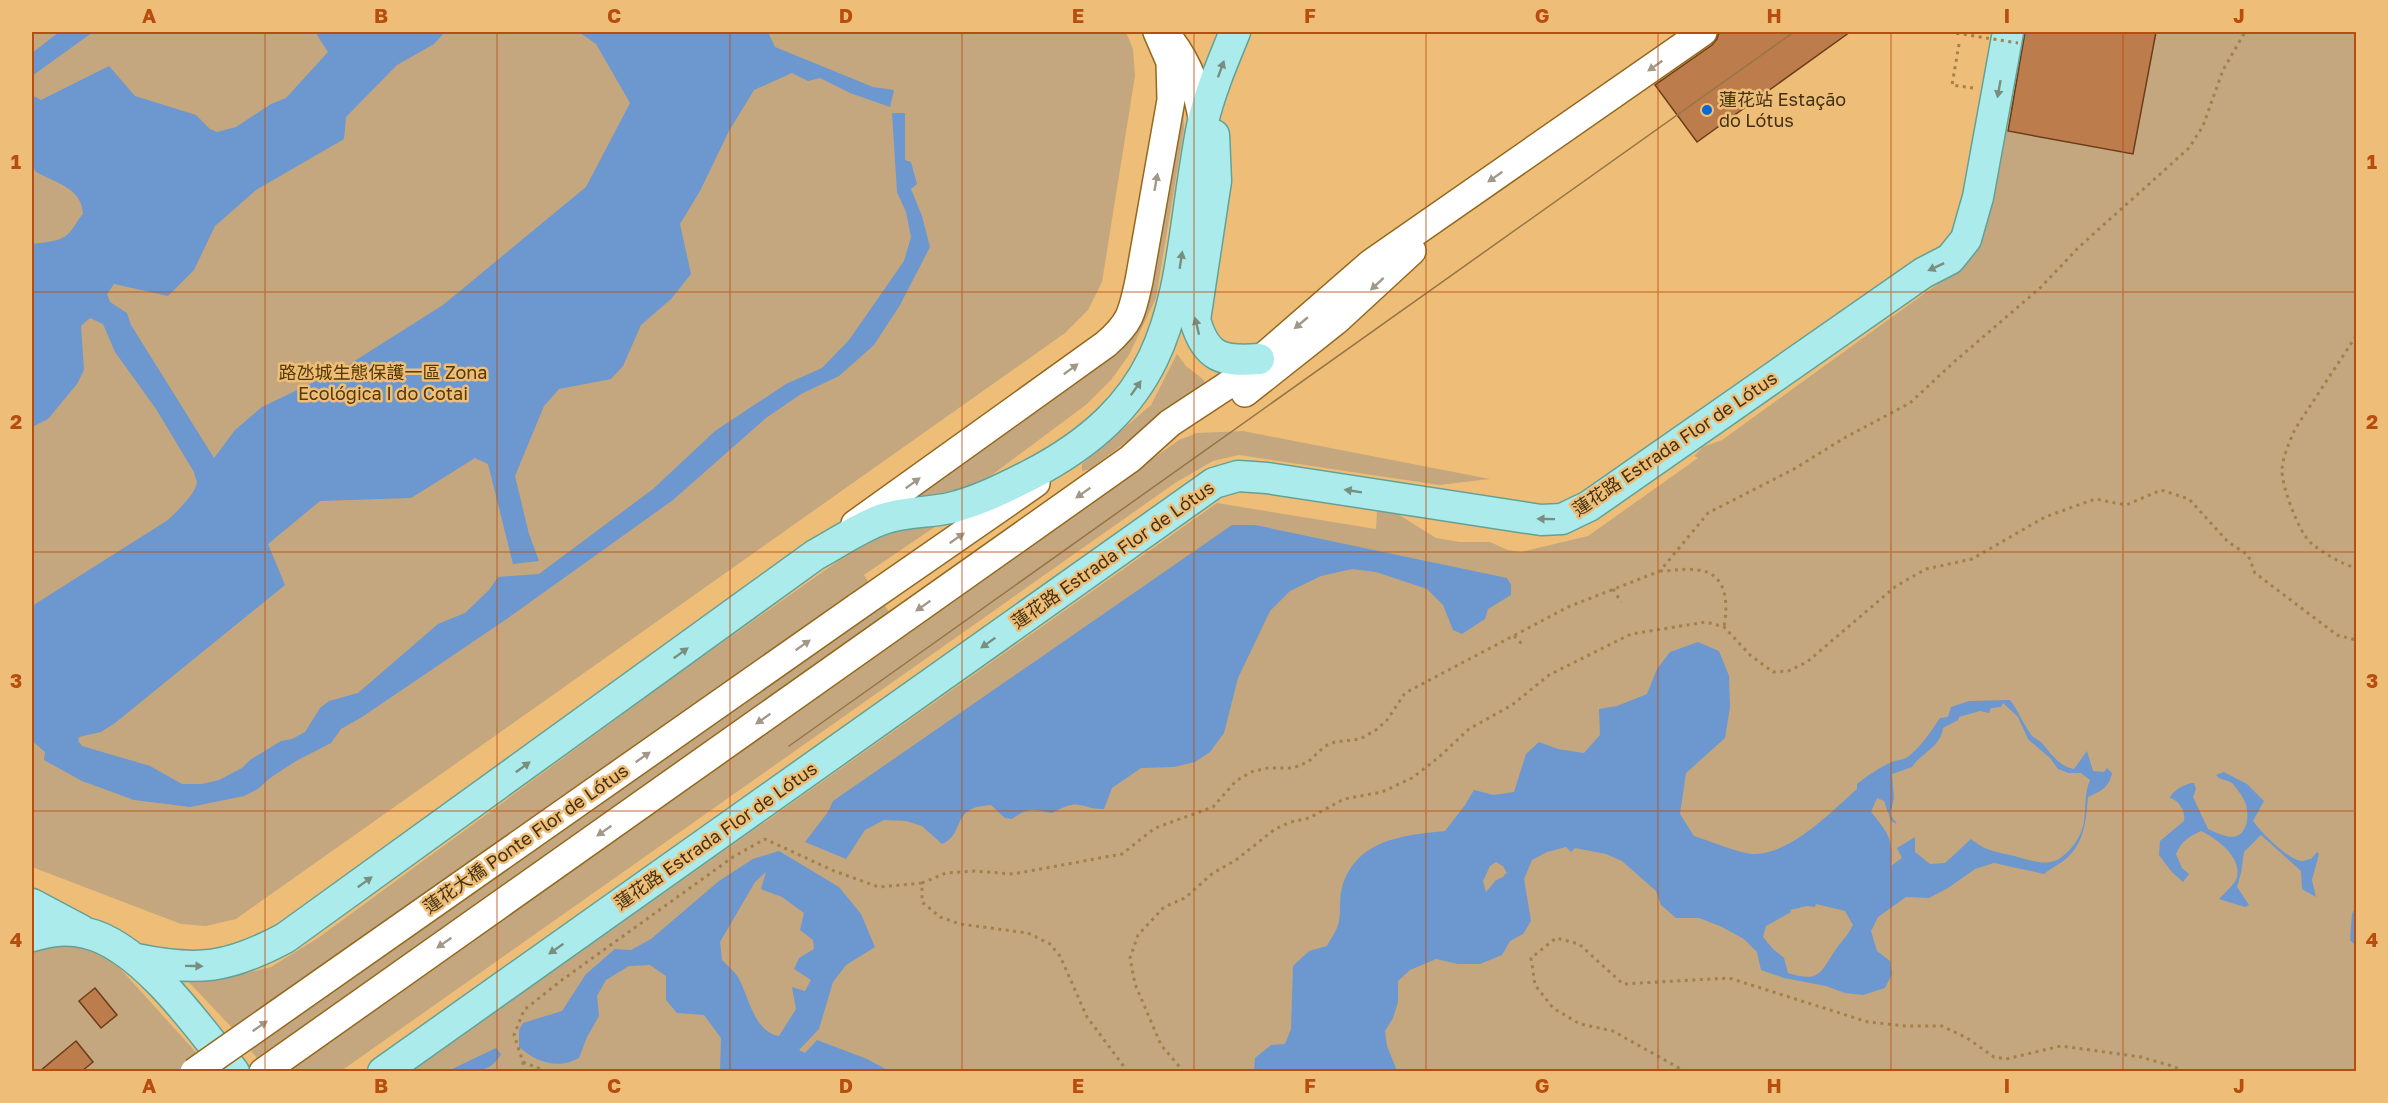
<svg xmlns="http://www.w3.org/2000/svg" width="2388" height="1103" viewBox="0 0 2388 1103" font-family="'Golos Text','Noto Sans SC',sans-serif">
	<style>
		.green { fill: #c4a77f }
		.water { fill: #6c97cf; fill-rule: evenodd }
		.building { fill: #bd7c4c; stroke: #6c3d18; stroke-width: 1.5 }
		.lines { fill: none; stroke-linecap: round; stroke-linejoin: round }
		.secondary-casing { stroke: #94681e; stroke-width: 30 }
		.primary-casing { stroke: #63a196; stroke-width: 33 }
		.path { stroke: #a3804b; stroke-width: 3; stroke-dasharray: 3 4.5; stroke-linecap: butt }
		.secondary { stroke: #fff; stroke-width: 27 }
		.primary { stroke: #acebeb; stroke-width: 30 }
		.tram { stroke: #967544; stroke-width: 1.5 }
		.secondary-bridge-casing { stroke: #94681e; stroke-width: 30; stroke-linecap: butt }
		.path-bridge { stroke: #a3804b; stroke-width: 3; stroke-dasharray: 3 4.5; stroke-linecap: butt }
		.secondary-bridge { stroke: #fff; stroke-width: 27 }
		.oneway { fill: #a29889 }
		.oneway2 { fill: #788e7f }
		.grid { fill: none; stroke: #b74d0e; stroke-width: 1.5; stroke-opacity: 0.55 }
		.poi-dot { fill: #036ad3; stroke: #eebe78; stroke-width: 2 }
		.labels { text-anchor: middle; stroke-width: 5; stroke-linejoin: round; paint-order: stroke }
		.poi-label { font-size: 18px; fill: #443113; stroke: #eebe78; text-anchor: start }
		.park-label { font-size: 18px; fill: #563802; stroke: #eebe78 }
		.street-label { font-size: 18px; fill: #443113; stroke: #eebe78 }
		.neatline { fill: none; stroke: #b74d0e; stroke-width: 2 }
		.grid-label { font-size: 20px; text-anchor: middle; font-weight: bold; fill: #b74d0e }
	</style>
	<rect width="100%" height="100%" fill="#eebe78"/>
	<path class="green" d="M32,32H1126L1133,49L1135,76L1102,282L1088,310L1065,333L236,919L206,926L181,924L32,867Z
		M2156,32H2356V1071L411,1072L1217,503L1376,529L1377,511L1396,513L1436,538L1460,542H1490L1508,550L1521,552L1588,536L1698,458L1694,456L1703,447L1722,440L1957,270L2003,130L2133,154Z
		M1183,101L1184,129L1156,298L1129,355L1111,380L1087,404L989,477L942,522L864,575L904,634L1179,440L1197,433L1243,431L1490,479L1439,485L1239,455L1213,461L1175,483L341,1071H267L235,1031L184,977L222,979L271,967L318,938L671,679L875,535L913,496L1130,338L1137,330L1146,313Z
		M1177,354L1186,366L1204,380V384L1090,469L1082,471V464L1151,405Z
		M80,940L108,955L213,1071H32V951L50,942Z"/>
	<path class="water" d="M59,32H93L32,76V53Z
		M317,32H445L434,44L397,65L346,117L344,139L256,190L215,226L194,270L168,296L114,284L107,294L110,302L127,313L131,325L214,458L235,430L262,407L345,367L443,305L586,187L630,103L596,44L579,32H768L775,47L873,87L894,90L890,107L850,93L820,78L808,81L792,73L754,90L729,131L700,191L680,224L691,274L671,299L641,325L623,366L611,379L559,389L544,406L515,476L529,534L539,561L513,564L488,464L475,458L411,498L320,501L268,544L285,585L115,723L101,732L79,737L78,741L82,746L150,766L182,784H202L219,780L242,768L250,760L281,741L292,739L305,732L320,708L329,701L358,693L438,624L465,613L489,590L498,577L539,574L653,489L715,431L786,384L822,368L849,340L904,261L911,237L906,212L897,192L892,113H905V160L911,162L917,184L911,189L922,216L930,247L900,305L874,345L839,376L801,394L766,418L673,500L508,618L362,717L341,729L331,743L296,761L270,778L258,789L244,796L190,807L134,800L82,781L44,760L45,752L32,741V606L168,520C176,512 196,494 197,482C197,481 194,474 194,472L156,409L115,352L103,324L90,318L81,326L84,370L77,384L48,419L32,427V241L34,244C44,242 60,242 68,234C74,229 77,220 83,214C82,188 56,183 36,172L32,166V95L41,100L109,66L135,96L196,115L210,129L217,132L236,127L271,104L286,98L328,52L317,35Z
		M1232,525H1255L1507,578L1511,585V595L1488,609L1485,619L1462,634L1453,630L1443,605L1427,589L1376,572L1352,569L1321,576L1290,591L1270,611L1238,678L1224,733L1210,752L1195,762L1174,767L1141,768L1112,788L1104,809C1076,808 1081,797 1052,813C1033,809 1028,807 1012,819L1005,818L991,805C949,807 967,833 942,844L922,826L906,821L884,820L865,830L846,859L805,842L828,812L833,801Z
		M1698,642L1719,651L1729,676L1730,707L1725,738L1686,773L1680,814L1694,836C1710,841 1742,855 1757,854C1794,851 1831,812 1857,789V784C1867,776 1880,767 1892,762C1897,760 1902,760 1906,758C1920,749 1931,731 1940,718L1948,717L1951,707L1969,701L2010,700C2018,710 2022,722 2030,733C2032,737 2037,739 2041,742C2050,752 2059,767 2074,769L2087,751L2093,771L2104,772L2107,768L2112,773C2109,788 2101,791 2088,797C2086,820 2085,841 2067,858C2060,864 2051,868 2044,874L1994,863L1975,869L1948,888L1929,898L1906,897L1878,917L1871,931L1877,951L1890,961L1892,974L1885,988L1863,995L1845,993L1826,986L1784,978L1761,970L1757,952L1744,939L1720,926L1699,918H1676L1661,905L1656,891L1622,861L1606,854L1575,848L1571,852L1566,847L1547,852L1532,860L1524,879L1531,921L1523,934L1510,941L1502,955L1480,964H1458L1436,959L1410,970L1398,981V1002L1393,1018L1385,1031L1387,1046L1397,1071H1254L1255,1058L1271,1045L1285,1044L1291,1029L1293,966L1309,951L1327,946C1331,938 1338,929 1339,921C1341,910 1339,898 1342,888C1355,840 1403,835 1445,831L1465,805L1474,790L1494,795L1514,792L1526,754L1539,742L1558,749L1584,753L1600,735L1599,709L1617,706L1647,694L1657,669L1670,652ZM2003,703L2018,717L2028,739L2050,758L2058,769L2069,773H2081L2090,780C2084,794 2086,807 2084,821C2083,830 2078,840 2072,847C2055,868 2042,864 2018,857C1999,852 1986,852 1971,839L1945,863L1930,864L1915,852V837L1897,848L1902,858L1891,866C1894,840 1887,831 1871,812L1877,798L1884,801L1891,821L1897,824L1890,815L1894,798L1892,774L1912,767C1921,753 1941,747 1943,728L1958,720L1959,717L1980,711L1989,713L1991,708L2001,707ZM1496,862L1503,866L1508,875L1506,873L1503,877L1496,880L1486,892L1483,881L1490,866ZM1816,904L1845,911L1853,925C1848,935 1842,941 1836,949C1820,973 1820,983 1788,973L1784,958L1773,949L1763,937L1766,926L1791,912L1790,910L1807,906L1815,907Z
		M2224,772L2247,784L2264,801L2253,821C2261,832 2288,860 2302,861C2305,861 2308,859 2311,859L2317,852L2319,854L2312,880L2316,897L2302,889L2301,871L2261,835L2244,852L2241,873L2237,887L2249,905L2245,907L2219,899C2225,892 2234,886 2237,877C2242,857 2216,838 2201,831C2188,837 2182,841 2176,854L2182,868L2189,874L2183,882L2171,871L2159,855L2160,841L2184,821C2186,812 2179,800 2170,798C2172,791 2186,783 2194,783L2196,789L2193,797L2208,829C2222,835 2239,845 2246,825C2248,819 2248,809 2245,802C2243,797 2236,787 2232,783C2226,779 2221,781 2216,775Z
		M779,851L839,887L861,914L875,947L846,965L833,982L819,1029L799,1050L805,1053L817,1040L867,1059L889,1071H720L721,1038L704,1015L677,1013L666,1000V976L650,965L629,966L606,980L597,996L599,1016L587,1037L579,1058C558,1070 536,1062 519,1047V1030L523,1023L562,1011L586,974L615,949L631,950L651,939L719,881L753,859ZM766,872L761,889L782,897L804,913L800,930L813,940L814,949L799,958L794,969L811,980L805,991L792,987L796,1009L779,1036C754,1032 749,997 738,977C734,971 727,965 722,960L720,942L755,882Z
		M2356,906V946L2350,940L2352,914Z
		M496,1048L501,1054C490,1075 469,1072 448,1071Z"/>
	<path class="building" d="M1719,32H1850L1697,142L1655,85L1712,45L1717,39Z
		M2025,32H2156L2133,154L2008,131Z
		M95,988L117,1015L101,1028L79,1001Z
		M76,1041L93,1062L82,1071H40Z"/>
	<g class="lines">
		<g class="secondary-casing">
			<path id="secondary" d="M1170,39C1191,67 1197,89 1203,123
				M1245,393L1336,321L1412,251
				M855,524L1106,344C1131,322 1132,313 1139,281L1171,100L1170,62L1157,32
				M857,607L1036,483
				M263,1072L1130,459L1170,423L1240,377L1371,263L1703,32"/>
		</g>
		<g class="primary-casing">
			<path id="primary" d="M1214,135L1216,181L1195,320C1206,358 1222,362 1259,359
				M32,904L81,930
				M32,936C50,931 67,928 86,933C141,945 200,1028 234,1072
				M136,959C198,972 229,968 285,938L815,555C837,543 860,527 883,519C905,511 928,513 950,508C979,501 1004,488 1030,475C1192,391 1172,282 1202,126C1209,94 1223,61 1235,32
				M383,1072L1214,483L1238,476L1267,478L1541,520L1562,519L1589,506L1923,273L1950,259L1966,239L1978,197L2008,32"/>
		</g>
		<path class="path" d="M1959,44L1952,85L1973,88
			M2356,336L2295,429C2290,441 2283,456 2282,469C2281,485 2299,533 2311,543C2323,553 2342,564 2356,568
			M1660,571C1672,571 1685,568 1698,570C1728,573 1728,605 1724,627
			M1613,589L1621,602
			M1514,636L1523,645
			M523,1062L548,1072
			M522,1072L523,1062L514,1035L524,1010L562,980L733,857L765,839L834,871L879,887L922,883
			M1128,1072L1087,1017L1060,956L1050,944L1028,933L960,924L940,917L922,902V883L946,873L974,871L1013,874L1122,854L1155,828L1213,807L1236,781L1251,772L1268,768H1293L1308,762L1325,746L1335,742L1360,739L1376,730L1387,720L1405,693L1568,607L1660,571L1708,513L1794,469L1846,437L1910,403L1954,362L2040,288L2079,247L2189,148L2203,126L2223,70L2245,32
			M1184,1072L1161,1045L1135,984L1130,958L1138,935L1164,907L1185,898L1213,873L1236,860L1275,829L1291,822L1309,818L1344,799L1382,792L1412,778L1438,758L1469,729L1512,705L1549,675L1631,634L1706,622L1724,627L1750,655L1773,672L1788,671L1807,662L1896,586L1926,569L1972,559L2045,517L2095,499L2126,505L2161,490L2189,499L2228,542L2248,555L2255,573L2337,635L2356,640
			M1686,1072L1613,1031L1580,1024L1553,1008L1535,985L1531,958L1556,938L1579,944L1623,984L1729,978L1868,1022L1906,1026H1942L1967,1038L1994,1057L2006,1059L2061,1046L2141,1057L2175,1067L2183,1072"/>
		<use href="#secondary" class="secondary"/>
		<use href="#primary" class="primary"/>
		<path class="tram" d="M789,746L1794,32"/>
		<g class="secondary-bridge-casing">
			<path id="secondary-bridge" d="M194,1072L857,607"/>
		</g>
		<path class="path-bridge" d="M1949,32L2018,43"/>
		<use href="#secondary-bridge" class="secondary-bridge"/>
	</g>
	<defs><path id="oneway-solid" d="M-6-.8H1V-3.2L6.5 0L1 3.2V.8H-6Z" transform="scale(1.5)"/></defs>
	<g class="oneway">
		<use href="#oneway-solid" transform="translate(1655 66) rotate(145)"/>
		<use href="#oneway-solid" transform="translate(1495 177) rotate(145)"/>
		<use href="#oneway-solid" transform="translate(1156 182) rotate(-80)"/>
		<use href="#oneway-solid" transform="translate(1377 284) rotate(137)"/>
		<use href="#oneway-solid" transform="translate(1301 323) rotate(140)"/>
		<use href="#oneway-solid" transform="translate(1071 369) rotate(-36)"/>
		<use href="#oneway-solid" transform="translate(913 483) rotate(-36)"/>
		<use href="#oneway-solid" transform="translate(1083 493) rotate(145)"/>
		<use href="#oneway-solid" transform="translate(957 538) rotate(-35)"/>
		<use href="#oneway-solid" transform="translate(923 606) rotate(145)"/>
		<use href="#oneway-solid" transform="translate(803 645) rotate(-35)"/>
		<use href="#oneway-solid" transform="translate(763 719) rotate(145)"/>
		<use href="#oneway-solid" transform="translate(643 757) rotate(-35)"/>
		<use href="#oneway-solid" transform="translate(604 831) rotate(145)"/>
		<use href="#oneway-solid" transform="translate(444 943) rotate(145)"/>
		<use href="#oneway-solid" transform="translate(260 1026) rotate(-35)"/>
	</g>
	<g class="oneway2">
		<use href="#oneway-solid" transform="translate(1221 69) rotate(-70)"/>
		<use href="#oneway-solid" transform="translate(1999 89) rotate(100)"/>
		<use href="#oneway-solid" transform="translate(1181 260) rotate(-81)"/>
		<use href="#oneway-solid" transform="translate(1936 267) rotate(155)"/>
		<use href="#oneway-solid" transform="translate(1197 326) rotate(-103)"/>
		<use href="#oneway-solid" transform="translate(1136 388) rotate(-55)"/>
		<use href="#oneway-solid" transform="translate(1353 491) rotate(-171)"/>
		<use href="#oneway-solid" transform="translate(1546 519) rotate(-179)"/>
		<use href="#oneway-solid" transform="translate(988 643) rotate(145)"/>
		<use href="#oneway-solid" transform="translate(681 653) rotate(-36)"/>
		<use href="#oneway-solid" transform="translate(523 767) rotate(-36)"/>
		<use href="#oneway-solid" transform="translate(365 882) rotate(-36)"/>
		<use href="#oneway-solid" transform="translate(556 949) rotate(145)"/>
		<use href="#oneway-solid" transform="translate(194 966) rotate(1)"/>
	</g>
	<path class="grid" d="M265,32V1072M497,32V1072M730,32V1072M962,32V1072M1194,32V1072M1426,32V1072M1658,32V1072M1891,32V1072M2123,32V1072M32,292H2356M32,552H2356M32,811H2356"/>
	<circle class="poi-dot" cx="1707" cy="110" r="6"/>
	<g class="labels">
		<g class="poi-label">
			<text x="1719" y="106">蓮花站 Estação<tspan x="1719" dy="21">do Lótus</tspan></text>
		</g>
		<g class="park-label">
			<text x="383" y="379">路氹城生態保護一區 Zona<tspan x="383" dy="21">Ecológica I do Cotai</tspan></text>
		</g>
		<g class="street-label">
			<text transform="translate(1675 444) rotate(-34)" y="6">蓮花路 Estrada Flor de Lótus</text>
			<text transform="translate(1113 555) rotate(-35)" y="6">蓮花路 Estrada Flor de Lótus</text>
			<text transform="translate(716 836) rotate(-35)" y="6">蓮花路 Estrada Flor de Lótus</text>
			<text transform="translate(526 839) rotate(-35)" y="6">蓮花大橋 Ponte Flor de Lótus</text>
		</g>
	</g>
	<rect width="2388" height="1103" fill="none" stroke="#eebe78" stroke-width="66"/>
	<rect x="33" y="33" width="2322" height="1037" class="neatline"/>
	<g class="grid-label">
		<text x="149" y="23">A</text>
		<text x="381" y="23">B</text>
		<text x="614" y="23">C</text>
		<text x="846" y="23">D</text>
		<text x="1078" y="23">E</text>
		<text x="1310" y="23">F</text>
		<text x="1542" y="23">G</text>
		<text x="1774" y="23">H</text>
		<text x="2007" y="23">I</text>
		<text x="2239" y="23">J</text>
		<text x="16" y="169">1</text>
		<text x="2372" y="169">1</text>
		<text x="16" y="429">2</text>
		<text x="2372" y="429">2</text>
		<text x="16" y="688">3</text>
		<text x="2372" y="688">3</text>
		<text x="16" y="947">4</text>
		<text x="2372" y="947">4</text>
		<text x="149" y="1093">A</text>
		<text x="381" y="1093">B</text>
		<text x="614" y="1093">C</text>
		<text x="846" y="1093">D</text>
		<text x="1078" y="1093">E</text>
		<text x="1310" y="1093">F</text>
		<text x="1542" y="1093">G</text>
		<text x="1774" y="1093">H</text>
		<text x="2007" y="1093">I</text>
		<text x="2239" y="1093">J</text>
	</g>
</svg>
